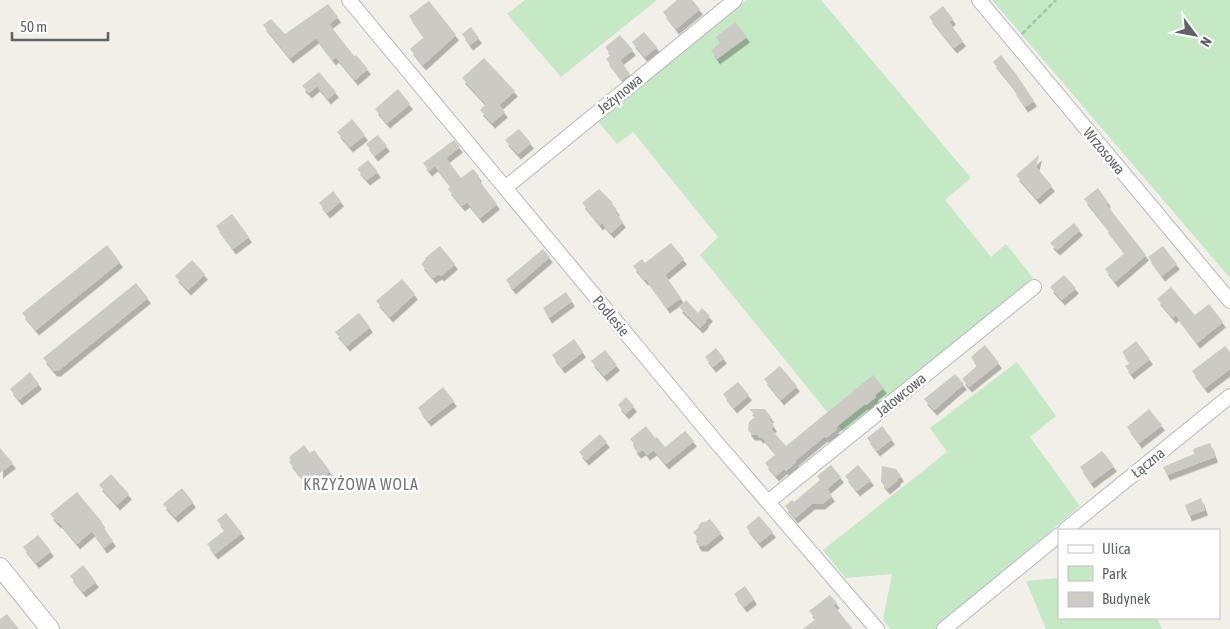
<svg xmlns="http://www.w3.org/2000/svg" width="1230" height="629" viewBox="0 0 1230 629" font-family="'Asap Condensed',sans-serif">
	<style>
		.green { fill: #c5e8c5 }
		.building { fill: #cccac5; filter: url(#shadow) }
		.lines { fill: none; stroke-linecap: round; stroke-linejoin: round }
		.minor-casing { stroke: #b5b8bc; stroke-width: 16 }
		.tertiary-casing { stroke: #b5b8bc; stroke-width: 20 }
		.path { stroke: #9cc7a9; stroke-width: 2.5; stroke-dasharray: 5 2.5; stroke-linecap: butt }
		.minor { stroke: #fff; stroke-width: 14 }
		.tertiary { stroke: #fff; stroke-width: 18 }
		.labels { text-anchor: middle; stroke-width: 5; stroke-linejoin: round; paint-order: stroke }
		.street-label { font-size: 15px; fill: #5f6368; stroke: #fff }
		.neighbourhood-label { font-size: 16px; letter-spacing: 1px; fill: #70757a; stroke: #fff }
	</style>
	<defs>
		<filter id="shadow"><feDropShadow dx="3" dy="5.5" stdDeviation="0" flood-color="#0004"/></filter>
	</defs>
	<rect width="100%" height="100%" fill="#f1efe8"/>
	<path class="green" d="M525,0H657L561,77L507,14Z
		M747,0H821L971,178L945,200L991,257L1006,244L1033,278L845,434L700,255L718,237L633,132L617,144L596,119Z
		M992,0H1230V278Z
		M1017,362L1056,416L1030,437L1080,506L935,629H890L883,619L892,574L845,578L823,550L947,452L930,428Z
		M1059,578V618H1157L1162,629H1046L1026,581Z"/>
	<path class="building" d="M677,0H692L700,9L676,29L663,12Z
		M429,1L456,35L423,65L410,49L424,37L409,16Z
		M328,4L338,17L329,24L354,56L356,55L368,69L355,80L336,57L333,60L316,38L290,58L263,25L271,19L285,34Z
		M943,6L953,19L949,22L963,41L954,48L929,17Z
		M735,22L747,37L717,59L711,50L720,43L716,37Z
		M471,27L479,38L470,45L462,34Z
		M644,32L657,47L645,57L632,42Z
		M620,35L633,50L620,60L630,74L622,80L606,59L611,55L605,47Z
		M1001,55L1016,74L1034,101L1025,107L1013,89L1014,88L993,62Z
		M484,58L515,91L499,105L505,112L492,123L480,110L486,104L462,78Z
		M319,72L336,92L328,99L317,86L309,93L302,86Z
		M398,89L410,104L387,123L375,109Z
		M352,119L365,135L350,147L337,132Z
		M519,129L531,143L518,154L505,140Z
		M378,135L387,146L375,156L366,144Z
		M454,140L460,147L446,158L461,178L473,169L479,176L477,178L497,204L480,218L467,202L462,206L448,189L451,186L435,166L429,171L423,163Z
		M1039,155L1036,167L1052,186L1037,199L1016,175Z
		M368,160L378,172L367,180L357,169Z
		M1098,188L1108,202L1106,204L1146,255L1115,282L1105,269L1125,253L1105,227L1106,226L1084,199Z
		M599,189L613,203L612,204L617,210L615,212L623,222L611,233L602,223L600,225L582,203Z
		M333,191L341,201L327,213L319,203Z
		M232,214L249,237L233,249L216,226Z
		M1074,223L1080,230L1057,250L1050,243Z
		M671,243L684,259L665,275L681,298L667,308L646,279L645,280L633,266L642,259L645,263Z
		M107,245L120,262L36,330L22,313Z
		M440,246L455,264L441,276L439,274L433,278L421,264L426,259L425,258Z
		M1163,246L1177,264L1162,276L1148,257Z
		M543,249L550,257L513,289L506,280Z
		M192,260L205,274L188,290L175,276Z
		M1064,275L1076,288L1062,300L1050,287Z
		M402,279L415,294L390,317L376,301Z
		M136,283L148,298L58,371H54L43,358Z
		M1171,287L1195,315L1209,304L1223,322L1197,343L1176,315L1173,318L1157,299Z
		M566,292L572,301L549,318L543,308Z
		M686,300L698,313L702,308L710,316L705,321L706,322L700,328L679,307Z
		M359,313L370,327L347,346L335,332Z
		M574,339L583,352L562,368L552,355Z
		M1136,341L1150,359L1131,374L1125,366L1130,363L1122,352Z
		M985,345L999,363L969,387L962,379L977,366L971,357Z
		M1225,346L1230,352V369L1205,388L1192,371Z
		M716,348L724,358L713,367L705,357Z
		M605,350L617,365L604,376L591,361Z
		M780,366L797,386L781,400L764,379Z
		M30,372L39,384L19,400L10,389Z
		M955,374L964,384L934,410L924,399Z
		M873,375L884,388L875,395L876,397L866,405L865,404L835,428L837,429L826,438L825,436L795,461L796,462L786,471L784,469L776,476L765,463L776,454L762,437L760,438L758,435H752L748,430L749,422L756,416L749,409H765L771,417L769,419L774,426L771,429L786,446Z
		M738,382L749,395L734,408L723,394Z
		M443,387L454,401L428,421L418,408Z
		M626,397L634,406L626,414L618,405Z
		M1149,409L1162,425L1139,443L1127,427Z
		M646,426L655,438L657,437L665,447L685,431L694,441L666,464L654,450L647,455L643,450L638,453L634,448L633,442L630,439Z
		M882,426L892,439L877,451L867,438Z
		M600,434L607,442L586,460L579,452Z
		M1210,443L1215,457L1167,475L1163,467L1194,454L1193,449Z
		M304,445L310,453L314,450L330,471L310,487L289,462L291,460L289,457Z
		M0,448L13,463L0,473Z
		M1102,451L1114,466L1091,483L1080,467Z
		M831,465L841,477L827,489L832,496L822,504H812L795,518L785,506L792,500L794,502L820,480L817,476Z
		M858,465L871,480L857,491L845,476Z
		M882,466L896,469L901,476L897,479L898,480L887,489L881,482Z
		M111,474L129,494L117,505L99,485Z
		M182,488L193,502L175,517L163,504Z
		M77,492L102,522L101,524L113,541L104,548L92,531L77,544L59,522L58,523L50,514Z
		M1201,498L1205,510L1189,516L1185,505Z
		M226,513L242,533L215,554L207,544L225,530L217,520Z
		M759,516L773,532L759,543L746,527Z
		M710,519L721,533L705,546H699L696,542L697,537L693,532L698,528L699,525L702,522H705Z
		M38,535L51,551L36,563L23,547Z
		M83,565L96,582L83,592L70,576Z
		M745,586L754,599L744,607L734,594Z
		M830,595L837,603L833,605L853,629H803L816,619L809,611Z
		M7,614L19,629H0V619Z"/>
	<g class="lines">
		<g class="minor-casing">
			<path id="minor" d="M349,0L717,443L877,629
				M979,0L1230,301
				M505,188L735,0
				M768,502L1034,287
				M1065,530L1230,396
				M944,629L1059,535"/>
		</g>
		<g class="tertiary-casing">
			<path id="tertiary" d="M0,567L50,629"/>
		</g>
		<path class="path" d="M1022,34L1056,0"/>
		<use href="#minor" class="minor"/>
		<use href="#tertiary" class="tertiary"/>
	</g>
	<g class="labels">
		<g class="street-label">
			<text transform="translate(620 94) rotate(-39)" y="5">Jeżynowa</text>
			<text transform="translate(1104 151) rotate(50)" y="5">Wrzosowa</text>
			<text transform="translate(611 316) rotate(50)" y="5">Podlesie</text>
			<text transform="translate(901 395) rotate(-39)" y="5">Jałowcowa</text>
			<text transform="translate(1148 463) rotate(-39)" y="5">Łączna</text>
		</g>
		<g class="neighbourhood-label">
			<text x="361" y="490">KRZYŻOWA WOLA</text>
		</g>
	</g>
	<rect x="1058" y="529" width="162" height="90" fill="#ffffff" stroke="#bfc1c3"/>
	<rect x="1068" y="545" width="25" height="8" fill="#ffffff" stroke="#bfc1c3"/>
	<text x="1102" y="554" font-size="15" fill="#5f6368">Ulica</text>
	<rect x="1068" y="566" width="25" height="15" fill="#c5e8c5" stroke="#bfc1c3"/>
	<text x="1102" y="579" font-size="15" fill="#5f6368">Park</text>
	<rect x="1068" y="592" width="25" height="15" fill="#cccac5" stroke="#bfc1c3"/>
	<text x="1102" y="604" font-size="15" fill="#5f6368">Budynek</text>
	<g transform="translate(1195 35) rotate(122)" stroke="#ffffff" stroke-width="4" paint-order="stroke">
	<path d="M0-4L9 19L0 12L-9 19Z" fill="#5f6368"/>
	<text y="-8" font-size="14" font-weight="bold" text-anchor="middle" fill="#5f6368">N</text>
	</g>
	<path d="M12 32v8h96v-8" fill="none" stroke="#5f6368" stroke-width="2.5"/>
	<text x="20" y="32" font-size="15" fill="#5f6368" stroke="#ffffff" stroke-width="4" paint-order="stroke">50 m</text>
</svg>
